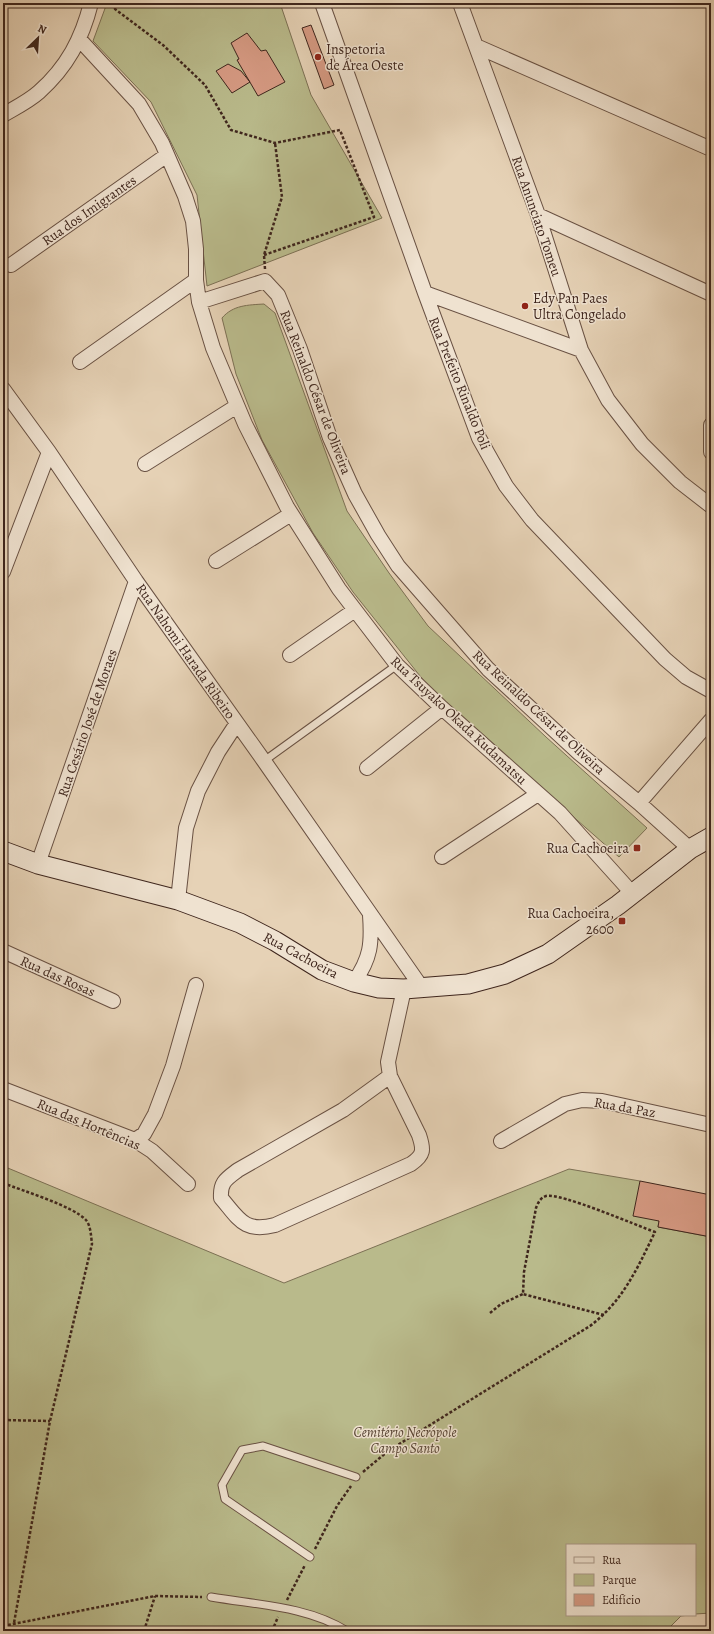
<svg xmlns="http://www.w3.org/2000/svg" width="714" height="1634" viewBox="0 0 714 1634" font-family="Alegreya,serif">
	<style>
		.green { fill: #b9ba8b; stroke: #7c7054 }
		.building { fill: #d69a83; stroke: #3f261d }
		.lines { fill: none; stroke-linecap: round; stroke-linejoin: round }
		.service-casing { stroke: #695143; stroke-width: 9 }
		.minor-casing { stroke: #695143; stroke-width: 16 }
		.secondary-casing { stroke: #3f261d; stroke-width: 21 }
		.path { stroke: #3f261d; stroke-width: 2.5; stroke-dasharray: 3 2; stroke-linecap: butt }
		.service { stroke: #efe2d0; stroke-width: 7 }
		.minor { stroke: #efe2d0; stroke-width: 14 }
		.secondary { stroke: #efe2d0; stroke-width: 19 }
		.poi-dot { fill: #8f2418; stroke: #efe2d0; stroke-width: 1.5 }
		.labels { text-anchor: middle; stroke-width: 3; stroke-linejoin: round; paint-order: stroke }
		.poi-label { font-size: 14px; fill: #3f261d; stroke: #efe2d0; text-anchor: start }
		.street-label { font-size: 14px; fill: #3f261d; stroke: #efe2d0 }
		.park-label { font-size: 14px; font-style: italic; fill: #574433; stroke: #efe2d0 }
	</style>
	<rect width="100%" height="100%" fill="#e6d2b6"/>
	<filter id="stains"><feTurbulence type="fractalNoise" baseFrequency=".005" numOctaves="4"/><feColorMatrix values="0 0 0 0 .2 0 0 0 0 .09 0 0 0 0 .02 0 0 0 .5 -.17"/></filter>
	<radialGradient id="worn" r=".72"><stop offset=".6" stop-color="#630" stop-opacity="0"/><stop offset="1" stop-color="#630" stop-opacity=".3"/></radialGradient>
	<path class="green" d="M107,3H280L311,95L382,218L207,286L197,195L151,102L93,41Z
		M264,304L275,313L347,511L389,573L428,626L546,737L647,828L619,857L436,696L353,592L313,533L262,440L236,374L222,318C233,305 248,305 264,304Z
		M3,1166L284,1283L569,1169L640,1181L659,1221L658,1227L711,1237V1613L695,1614V1545H567V1615H689L681,1616L666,1631H3Z"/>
	<path class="building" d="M311,25L334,85L324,89L302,28Z
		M247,33L261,51L266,50L285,82L258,96L237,60L239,59L231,43Z
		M228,64L241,71L250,82L232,93L216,71Z
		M640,1181L711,1195V1237L658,1227L659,1221L633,1216Z"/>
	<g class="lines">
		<g class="service-casing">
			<path id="service" d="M264,761L397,665
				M310,1557L225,1499L222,1485L242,1450L263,1446L356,1477
				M211,1597C257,1605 307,1606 347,1631"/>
		</g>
		<g class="minor-casing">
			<path id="minor" d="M322,3L425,293L479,438L506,486L532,520L665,659L686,677L711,691
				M460,3L538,215L581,350L608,400L642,444L680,482L711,506
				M80,40L139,104L162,143L185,196L193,221L196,249V280L199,302L213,348L245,424L287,507L339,589L397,665L442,708L560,813L632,893
				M476,46L711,149
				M3,115C15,108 29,101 39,92C67,67 82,39 91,3
				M538,215L711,294
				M11,265L167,155
				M425,293L581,350
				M199,302L265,281L278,295L300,349L330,438L355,494L378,535L398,566L488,669L579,753L639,803L690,849
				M80,362L196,280
				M3,389L49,452L136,581L264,761L422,988
				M711,425V452
				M145,464L237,406
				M216,561L291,514
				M3,572L49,452
				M290,655L355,610
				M367,768L442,708
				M639,803L711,720
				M442,857L538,794
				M38,864L136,581
				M178,900L186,828L198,791L218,752L237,723
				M3,951L113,1001
				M354,982C371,958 372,943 370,915
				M390,1076L343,1110L238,1170C226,1179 220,1182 221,1198C239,1219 244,1233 275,1225L411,1164C424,1155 424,1150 419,1135L390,1076L388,1062L404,989
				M3,1089L135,1140L152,1151L188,1184
				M135,1140L144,1134L155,1114L173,1066L196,985
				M501,1141L565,1104L582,1100L602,1101L711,1125"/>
		</g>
		<g class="secondary-casing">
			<path id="secondary" d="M3,851L38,864L178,900L240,923L275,941L322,970L354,982L379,988L404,989L468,984L505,974L548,954L618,905L690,849L711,837"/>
		</g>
		<path class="path" d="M115,3V9L163,45L205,85L231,130L275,143L340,130L374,217L264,255
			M265,269L264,255L282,197L275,143
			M3,1183C23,1191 73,1206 86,1220C91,1226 91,1237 92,1244L50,1421L14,1623
			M490,1313L501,1304L523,1294
			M3,1420L50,1421
			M363,1472L388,1451L590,1326C623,1301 637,1269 655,1232C638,1226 559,1192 546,1196C540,1198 538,1203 536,1208L524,1272L523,1294L604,1315
			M315,1549L337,1506L351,1486
			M287,1600L305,1565
			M3,1626L155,1596L202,1597
			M144,1631L155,1596
			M272,1631L278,1617"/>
		<use href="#service" class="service"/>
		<use href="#minor" class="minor"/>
		<use href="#secondary" class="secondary"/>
	</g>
	<g class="poi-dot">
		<circle cx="318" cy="57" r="4"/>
		<circle cx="525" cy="306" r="4"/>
		<rect x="633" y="844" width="8" height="8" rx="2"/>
		<rect x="618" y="917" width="8" height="8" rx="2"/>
	</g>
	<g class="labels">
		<g class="poi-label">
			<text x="326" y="54">Inspetoria<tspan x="326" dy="16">de Área Oeste</tspan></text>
			<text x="533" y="303">Edy Pan Paes<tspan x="533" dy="16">Ultra Congelado</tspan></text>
			<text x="629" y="853" text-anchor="end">Rua Cachoeira</text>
			<text x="614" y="918" text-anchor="end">Rua Cachoeira,<tspan x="614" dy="16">2600</tspan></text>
		</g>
		<g class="street-label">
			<text transform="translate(89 210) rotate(-35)" y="5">Rua dos Imigrantes</text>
			<text transform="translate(537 216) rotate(71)" y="5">Rua Anunciato Tomeu</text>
			<text transform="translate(460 383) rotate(68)" y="5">Rua Prefeito Rinaldo Poli</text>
			<text transform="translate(316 392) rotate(69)" y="5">Rua Reinaldo César de Oliveira</text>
			<text transform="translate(186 651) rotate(55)" y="5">Rua Nahomi Harada Ribeiro</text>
			<text transform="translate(539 712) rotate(43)" y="5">Rua Reinaldo César de Oliveira</text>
			<text transform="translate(459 720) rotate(43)" y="5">Rua Tsuyako Okada Kudamatsu</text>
			<text transform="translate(87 723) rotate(-71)" y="5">Rua Cesário José de Moraes</text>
			<text transform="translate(301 955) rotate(28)" y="5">Rua Cachoeira</text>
			<text transform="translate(58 976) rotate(24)" y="5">Rua das Rosas</text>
			<text transform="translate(625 1107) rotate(10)" y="5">Rua da Paz</text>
			<text transform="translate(89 1124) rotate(23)" y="5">Rua das Hortências</text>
		</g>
		<g class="park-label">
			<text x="405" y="1437">Cemitério Necrópole<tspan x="405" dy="16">Campo Santo</tspan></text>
		</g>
	</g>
	<rect width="714" height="1634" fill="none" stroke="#e6d2b6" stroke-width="16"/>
	<rect x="4" y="4" width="706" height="1626" fill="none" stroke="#3f261d" stroke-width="2"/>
	<rect x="8" y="8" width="698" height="1618" fill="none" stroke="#3f261d"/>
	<rect x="566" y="1544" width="130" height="72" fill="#efe2d0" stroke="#a99788"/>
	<rect x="574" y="1557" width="20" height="6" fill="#efe2d0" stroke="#a99788"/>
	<text x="602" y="1564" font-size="12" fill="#3f261d">Rua</text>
	<rect x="574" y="1574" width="20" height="12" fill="#b9ba8b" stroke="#a99788"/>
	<text x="602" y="1584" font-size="12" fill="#3f261d">Parque</text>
	<rect x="574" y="1594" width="20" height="12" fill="#d69a83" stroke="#a99788"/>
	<text x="602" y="1604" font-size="12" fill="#3f261d">Edifício</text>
	<g transform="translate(38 38) rotate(25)" stroke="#efe2d0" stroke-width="3" paint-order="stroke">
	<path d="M0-3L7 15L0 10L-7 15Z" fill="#3f261d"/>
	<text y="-6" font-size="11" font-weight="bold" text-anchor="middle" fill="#3f261d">N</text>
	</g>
	<rect width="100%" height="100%" filter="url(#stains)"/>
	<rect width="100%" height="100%" fill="url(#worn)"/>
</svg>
